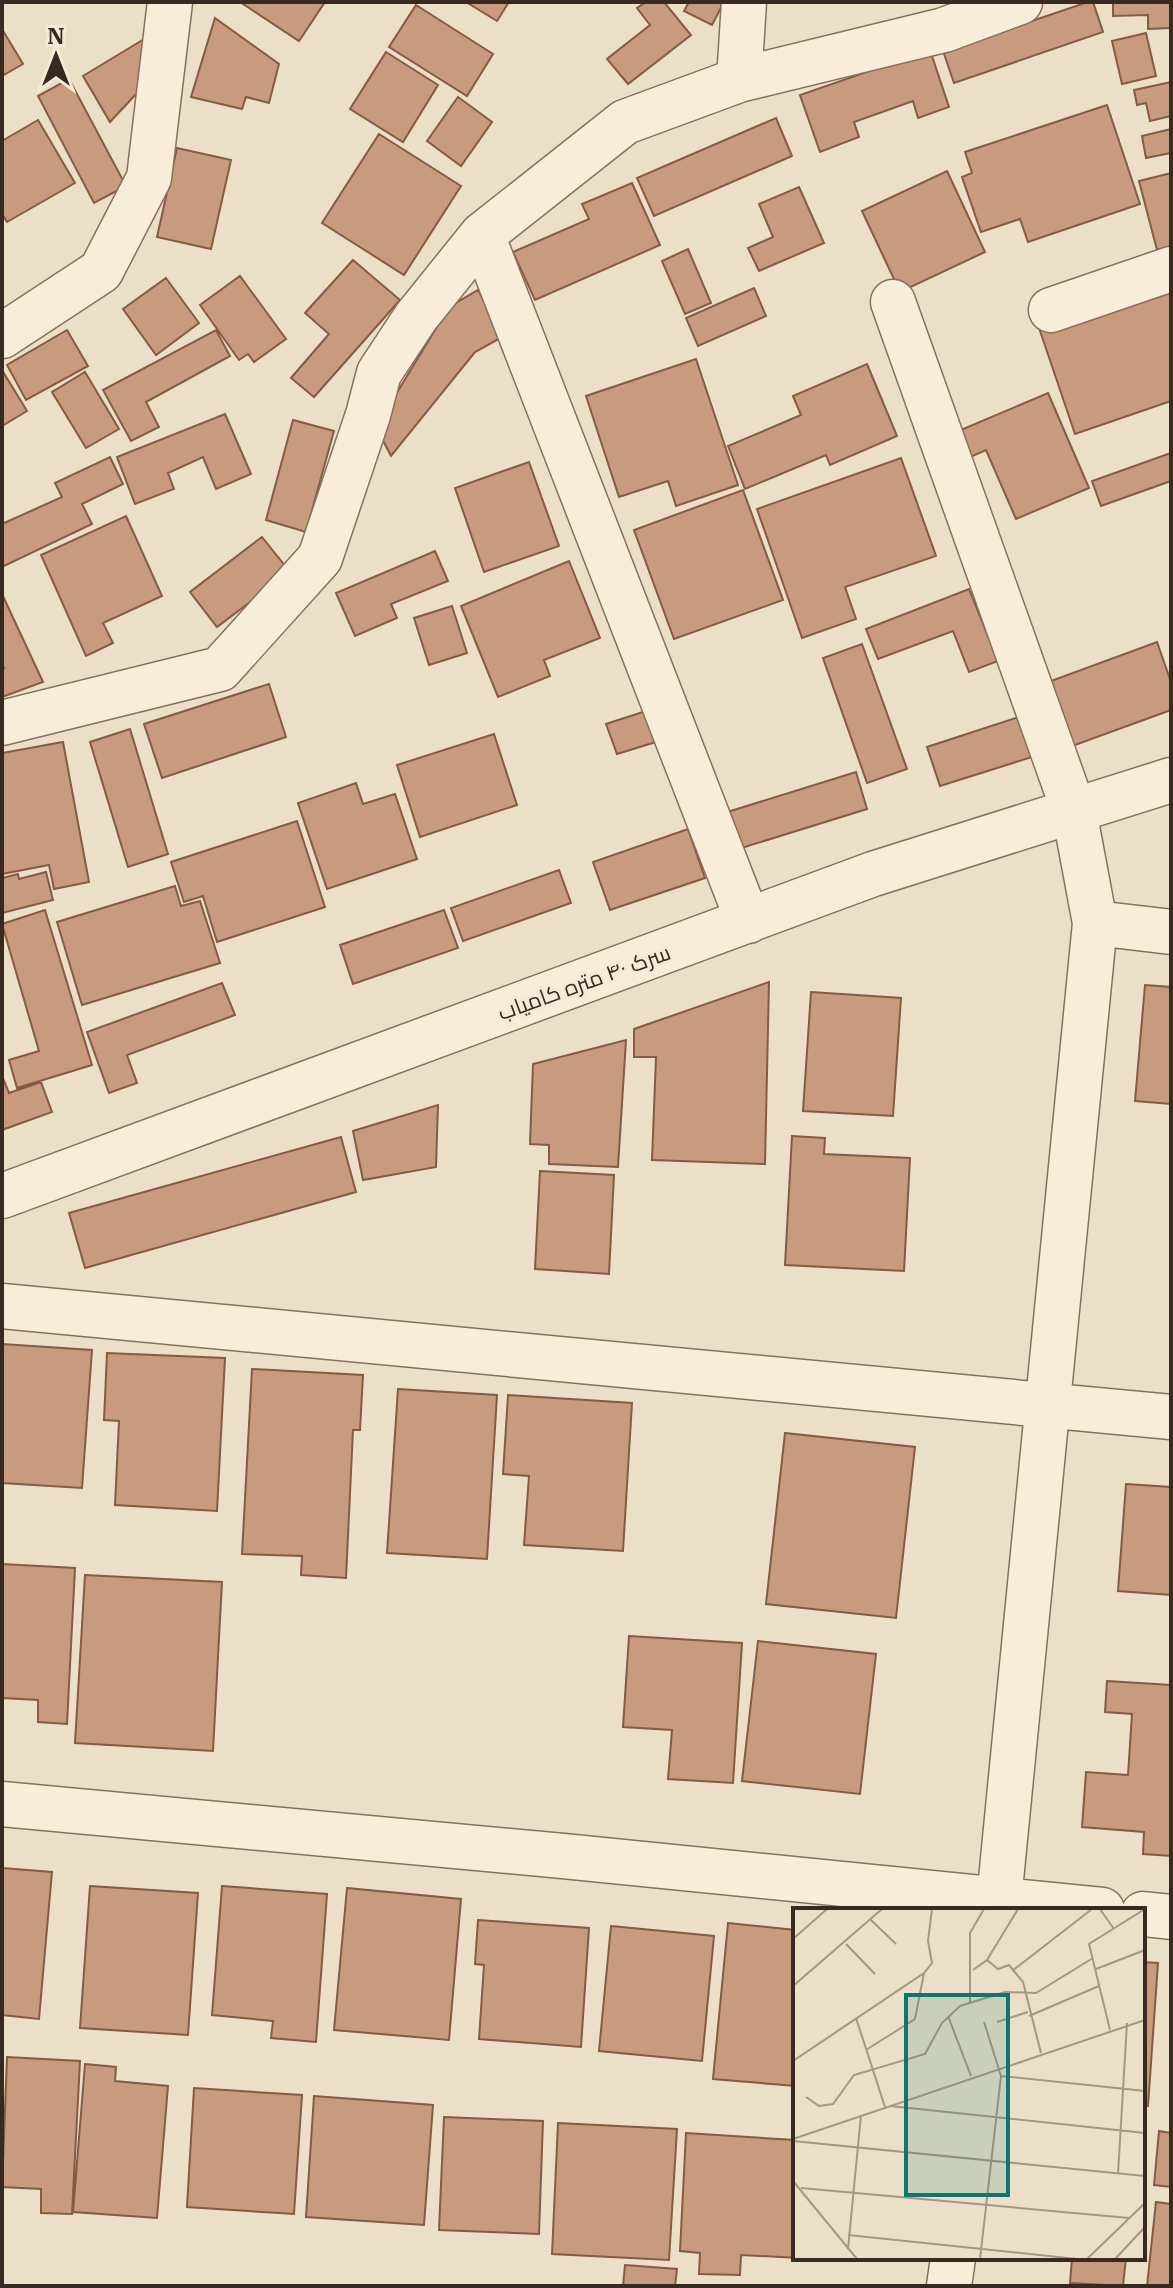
<svg xmlns="http://www.w3.org/2000/svg" width="1173" height="2288" viewBox="0 0 1173 2288" font-family="'IBM Plex Serif',Cairo,serif">
	<style>
		.building { fill: #c89a7e; stroke: #855b44; stroke-width: 2 }
		.lines { fill: none; stroke-linecap: round; stroke-linejoin: round }
		.street-casing { stroke: #87715d; stroke-width: 47 }
		.street { stroke: #f7edd9; stroke-width: 44 }
		.labels { text-anchor: middle; stroke-width: 6; stroke-linejoin: round; paint-order: stroke }
		.street-label { font-size: 22px; fill: #382a20; stroke: #f4ead6 }
		.inset-road { fill: none; stroke: #a49784; stroke-width: 2 }
		.view { fill: #0f766e; fill-opacity: 0.15; stroke: #0f766e; stroke-width: 4 }
		.inset-edge { fill: none; stroke: #382a20; stroke-width: 4 }
	</style>
	<rect width="100%" height="100%" fill="#ecdfc7"/>
	<path class="building" d="M240,2H325L299,41Z
		M466,2H509L497,21Z
		M646,2H664L691,35L628,84L607,59L650,25L637,8Z
		M689,2H724L712,25L684,11Z
		M1088,2H1093L1103,32L954,83L943,51Z
		M1113,2H1171V28L1148,29V15L1113,16Z
		M416,5L493,54L467,96L389,47Z
		M215,18L279,64L269,103L246,97L242,109L191,97Z
		M2,29L23,64L2,76Z
		M154,33L151,78L110,122L83,76Z
		M1146,33L1156,76L1122,84L1112,41Z
		M930,50L949,107L918,118L913,101L854,122L859,137L820,152L800,95Z
		M386,52L438,85L403,142L350,109Z
		M69,79L126,186L94,203L38,96Z
		M1171,82V116L1150,121L1146,103L1137,105L1134,90Z
		M458,97L492,122L461,166L427,141Z
		M1107,105L1140,204L1028,242L1020,219L981,232L962,177L972,173L965,152Z
		M776,118L792,156L654,216L637,178Z
		M38,120L75,183L7,222L2,214V141Z
		M1171,129V153L1146,158L1142,136Z
		M379,134L461,186L404,275L322,223Z
		M177,148L231,160L211,249L157,237Z
		M947,171L985,252L900,292L862,211Z
		M1171,173V246L1157,250L1139,181Z
		M632,183L660,245L535,300L513,252L589,219L582,204Z
		M799,187L824,243L759,271L748,248L773,237L759,204Z
		M688,249L711,303L685,314L662,261Z
		M353,260L400,300L314,397L291,378L329,334L305,313Z
		M240,276L286,339L254,362L248,354L239,360L200,305Z
		M166,278L199,323L156,355L123,309Z
		M1171,280V401L1075,434L1038,325Z
		M754,288L766,316L698,346L686,318Z
		M478,290L504,336L475,352L391,456L376,427L449,307Z
		M67,330L88,366L26,400L7,365Z
		M216,330L230,356L146,402L159,427L131,441L103,390Z
		M696,359L738,485L676,506L668,481L619,497L586,396Z
		M867,364L897,436L830,465L826,455L745,489L728,446L801,415L793,396Z
		M2,370L27,411L2,426Z
		M85,372L119,429L86,448L52,392Z
		M1048,393L1089,488L1016,519L986,450L961,461L949,435Z
		M225,414L251,474L216,489L203,457L168,473L174,489L135,504L117,457Z
		M293,420L334,431L306,532L266,520Z
		M1171,453V481L1101,506L1092,481Z
		M110,457L123,484L82,504L92,524L2,567V524L62,497L55,483Z
		M901,458L936,556L845,587L856,619L802,638L757,509Z
		M529,462L559,546L484,572L455,488Z
		M743,490L783,600L674,639L634,530Z
		M126,516L162,596L103,623L113,643L86,656L41,555Z
		M262,537L290,572L217,627L190,592Z
		M435,551L448,581L391,604L397,618L355,636L336,593Z
		M569,561L600,638L544,660L550,676L498,697L461,606Z
		M969,589L998,661L969,672L953,631L878,659L866,629Z
		M2,594L43,682L2,697V668H4L2,663Z
		M452,606L467,653L429,665L414,618Z
		M1157,642L1171,682V710L1064,749L1040,685Z
		M862,644L907,769L867,783L823,658Z
		M269,684L286,737L162,778L144,724Z
		M646,711L656,742L617,754L606,724Z
		M1022,716L1035,756L940,786L927,747Z
		M130,729L168,854L128,867L90,742Z
		M494,734L517,805L420,837L397,765Z
		M63,742L89,882L54,889L49,865L2,874V753Z
		M856,772L867,809L732,851L721,814Z
		M356,783L363,804L395,794L417,859L327,889L298,803Z
		M297,821L325,907L217,942L203,896L184,902L171,862Z
		M688,829L705,878L610,910L593,862Z
		M559,870L571,903L463,941L451,908Z
		M46,872L53,900L2,913V878L18,874L19,879Z
		M175,886L181,906L200,901L220,963L82,1005L57,922Z
		M45,910L92,1065L17,1088L9,1060L39,1051L2,924Z
		M444,910L458,948L353,984L340,945Z
		M769,982L765,1164L652,1160L656,1057H634V1029Z
		M222,983L235,1015L127,1055L137,1083L109,1093L87,1032Z
		M1145,985L1171,987V1104L1135,1101Z
		M811,992L901,998L893,1116L803,1111Z
		M626,1040L618,1167L549,1164V1145L530,1144L533,1064Z
		M2,1076L9,1093L41,1082L52,1112L2,1130Z
		M438,1105L436,1167L363,1180L353,1131Z
		M792,1136L825,1138L824,1154L910,1158L904,1271L785,1265Z
		M341,1137L356,1192L85,1268L69,1213Z
		M540,1171L614,1175L609,1274L535,1269Z
		M2,1344L92,1350L82,1488L2,1483Z
		M107,1353L225,1358L217,1511L115,1505L119,1421L104,1420Z
		M252,1369L363,1375L360,1430H353L346,1578L301,1575L302,1556L242,1554Z
		M398,1389L497,1395L487,1559L387,1553Z
		M508,1395L632,1403L623,1551L524,1545L529,1476L503,1474Z
		M785,1433L915,1447L896,1618L766,1604Z
		M1126,1484L1171,1487V1595L1118,1591Z
		M2,1564L75,1568L67,1724L38,1722V1700L2,1698Z
		M85,1575L222,1582L213,1751L75,1743Z
		M629,1636L742,1643L733,1783L668,1779L672,1730L623,1727Z
		M758,1641L876,1654L860,1794L742,1781Z
		M1107,1681L1171,1685V1856L1143,1854L1144,1832L1082,1827L1086,1772L1128,1775L1132,1714L1105,1712Z
		M2,1868L52,1872L39,2019L2,2015Z
		M90,1886L198,1893L188,2035L80,2028Z
		M222,1886L327,1894L316,2042L271,2038L273,2021L212,2015Z
		M347,1888L461,1899L449,2040L334,2030Z
		M478,1920L589,1928L581,2047L479,2039L484,1965L475,1964Z
		M728,1923L795,1930V2086L713,2079Z
		M611,1926L714,1936L702,2061L599,2051Z
		M1143,1962L1158,1963L1148,2106H1143Z
		M7,2057L80,2061L72,2214L41,2213V2189L2,2187Z
		M85,2064L116,2067L115,2081L168,2086L157,2218L73,2212Z
		M194,2088L302,2095L294,2214L187,2207Z
		M314,2096L433,2105L424,2225L306,2217Z
		M444,2117L543,2121L539,2234L439,2230Z
		M558,2123L677,2129L669,2260L552,2254Z
		M1159,2131L1171,2133V2187L1154,2185Z
		M686,2133L795,2140V2258H800L741,2255L740,2275L699,2274L700,2253L680,2251Z
		M1156,2202L1171,2204V2286H1147Z
		M1072,2258H1126L1123,2286L1070,2283Z
		M625,2265L677,2269L675,2286H623Z"/>
	<g class="lines">
		<g class="street-casing">
			<path id="street" d="M739,80L744,2
				M482,235L748,921
				M893,302L1074,811L1095,923L998,1910
				M1051,310L1171,269
				M2,336L101,271L149,178L170,2
				M2,723L220,669L320,558L368,415L379,373L416,317L482,235L625,122L739,80L944,30L1020,2
				M1095,923L1171,932
				M2,1196L873,874L1171,780
				M2,1306L1171,1417
				M2,1804L563,1856L1102,1910
				M1143,1914L1171,1917
				M949,2286L953,2258"/>
		</g>
		<use href="#street" class="street"/>
	</g>
	<g class="labels">
		<g class="street-label">
			<text transform="translate(584 982) rotate(-20)" y="8">سرک ۴۰ متره کامیاب</text>
		</g>
	</g>
	<g transform="translate(793 1908)">
		<rect width="352" height="352" fill="#ecdfc7"/>
		<path class="inset-road" d="M307,1L321,21M78,12L103,36M0,31L34,1M53,36L82,66M194,52L205,61L216,57L230,74L248,145M303,61L352,42M180,62L194,52L225,1M219,63L299,1M0,78L89,1M177,94V25L191,1M155,108L178,168M236,108L306,78M63,110L92,199M204,114L235,104M317,122L296,36L352,1M73,142L122,111L131,65M0,153L131,65L139,55L135,33L139,1M208,168L352,183M13,189L26,198L40,196L61,167L132,146L149,115L167,98L212,84L243,85L300,50M97,198L352,225M0,231L352,112M0,233L352,268M325,266L334,115M0,273L64,351M8,280L336,310M55,327L284,351M55,341L68,207M187,351L208,168L191,114M294,351L352,295M322,351L352,319"/>
		<path class="view" d="M113,87H215V287H113Z"/>
		<rect width="352" height="352" class="inset-edge"/>
	</g>
	<rect width="1173" height="2288" fill="none" stroke="#382a20" stroke-width="8"/>
	<g transform="translate(56 56)" stroke="#f4ead6" stroke-width="6" paint-order="stroke">
	<path d="M0-6L14 30L0 20L-14 30Z" fill="#382a20"/>
	<text y="-12" font-size="22" font-weight="bold" text-anchor="middle" fill="#382a20">N</text>
	</g>
</svg>
